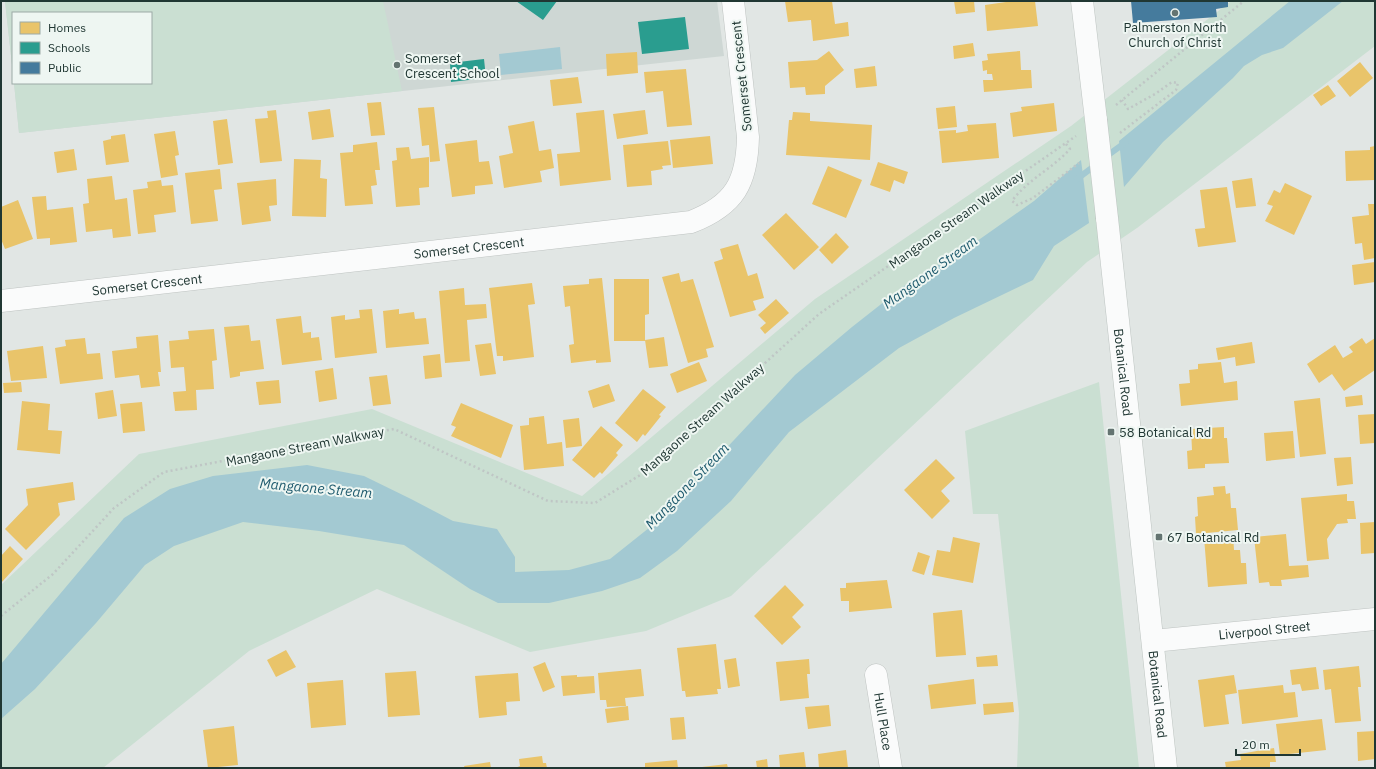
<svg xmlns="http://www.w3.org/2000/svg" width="1376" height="769" viewBox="0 0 1376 769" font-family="'IBM Plex Sans',sans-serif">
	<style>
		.built { fill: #ced7d4 }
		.green { fill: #cadfd2 }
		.water { fill: #a3c9d2 }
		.homes { fill: #e9c46a }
		.schools { fill: #2a9d8f }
		.public { fill: #457b9d }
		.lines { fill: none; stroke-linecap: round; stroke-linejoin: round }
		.stream { stroke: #a3c9d2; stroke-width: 6 }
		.minor-casing { stroke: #bec3c1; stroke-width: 23 }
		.secondary-casing { stroke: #bdc4c1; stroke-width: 23 }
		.path { stroke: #bfc6c5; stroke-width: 2.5; stroke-dasharray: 2 3; stroke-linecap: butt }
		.minor { stroke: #fafbfb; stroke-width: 22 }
		.secondary { stroke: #fafbfb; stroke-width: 22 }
		.secondary-bridge-casing { stroke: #bdc4c1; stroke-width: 23; stroke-linecap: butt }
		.secondary-bridge { stroke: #fafbfb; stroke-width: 22 }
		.poi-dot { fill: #647471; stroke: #eef6f2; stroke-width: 1.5 }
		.labels { text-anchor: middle; stroke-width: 4; stroke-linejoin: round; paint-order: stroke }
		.poi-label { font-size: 13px; fill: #203733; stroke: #eef6f2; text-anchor: start }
		.street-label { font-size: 13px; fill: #203733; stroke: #eef6f2 }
		.water-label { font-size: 14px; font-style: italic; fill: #1f5b6e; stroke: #eef6f2 }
	</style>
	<rect width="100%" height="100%" fill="#e1e6e4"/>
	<path class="built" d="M5,1H717L724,56L19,133L14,83H151V13H13V74Z"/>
	<path class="green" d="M5,1H383L402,91L19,133L14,83H151V13H13V74Z
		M1231,1H1375V46L1137,228L1087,262L731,596L646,631L530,652L377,589L249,651L103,768H1V585L139,454L372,409L582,496L815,299L1071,126Z
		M1099,382L1139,768H1017L1019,713L998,514H973L965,431Z"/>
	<path class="water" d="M1290,1H1343L1283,48L1262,55L1244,66L1233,78L1163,142L1124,187L1119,141Z
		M560,47L562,69L501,75L499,54Z
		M1081,160L1089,223L1054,246L1033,280L954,318L899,348L789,432L731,501L677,551L640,578L602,591L549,603H498L470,589L404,545L319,531L243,522L174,546L145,565L96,623L35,689L1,719V664L124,518L170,489L213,476L307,465L364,476L411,499L453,521L497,529L515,557V572L569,570L610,559L659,520L795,375L852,327L908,283L970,246L1034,201Z"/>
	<path class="homes" d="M785,1H832L835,24L848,22L849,36L813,41L811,20L788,22Z
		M954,1H974L975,12L956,14Z
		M1013,1H1035L1038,26L987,31L985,5Z
		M973,43L975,56L954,59L953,46Z
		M829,51L844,70L825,86V94L806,95L805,87L790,88L788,62L817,60Z
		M1020,51L1021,70H1031L1032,88L984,92L983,80H993L992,74H987V70L983,71L982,61L988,60L987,54Z
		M637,52L638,73L607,76L606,54Z
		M1360,62L1373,78L1350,97L1337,81Z
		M875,66L877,86L856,88L854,69Z
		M686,69L692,125L667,127L663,91L646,93L644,72Z
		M578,77L582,103L553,106L550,80Z
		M1328,85L1336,96L1321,106L1313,95Z
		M381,102L385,135L371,136L367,103Z
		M1054,103L1057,131L1013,137L1010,113L1022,111L1021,107Z
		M955,106L957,127L938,129L936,108Z
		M434,107L440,161L430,162L429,145L422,146L418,108Z
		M330,109L334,137L312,140L308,112Z
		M276,110L282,161L260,163L255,119L268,118L267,111Z
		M604,110L611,180L560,186L557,154L580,152L576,113Z
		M645,110L648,134L617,139L613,114Z
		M793,112L810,113V121L872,125L870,160L786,155L789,120H792Z
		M227,119L233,163L218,165L213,121Z
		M534,121L539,151L551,149L554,168L540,171L542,182L504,188L499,156L513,153L508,126Z
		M996,123L999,158L942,163L939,131L956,130V133L968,131L967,125Z
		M175,131L179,155L175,156L178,175L161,178L154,134Z
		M125,134L129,162L106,165L103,141L111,139V136Z
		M710,136L713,164L673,168L670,140Z
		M477,140L479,162L489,161L493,184L475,186V194L452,197L445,144Z
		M668,141L671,165L662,166L663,169L651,171L652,185L627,187L623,145Z
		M377,142L380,170H375L377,185L371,186L373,204L345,206L340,153L353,152V145Z
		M1375,146V180L1346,181L1345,151L1370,150V147Z
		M409,147L411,159L429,157V187L419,188L420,205L396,207L392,161L397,160L396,148Z
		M74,149L77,170L57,173L54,152Z
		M294,159L321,160L320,178L327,179L326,217L292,216Z
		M878,162L908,172L904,184L894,180L890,192L870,185Z
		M828,166L862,180L846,218L812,204Z
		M220,169L222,189L214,190L218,221L191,224L185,173Z
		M112,176L115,200L127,198L131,236L113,238L112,229L86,232L83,204L89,203L87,179Z
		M1252,178L1256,206L1236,208L1232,181Z
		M276,179L277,205L269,206L271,221L242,225L237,183Z
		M161,180L162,186L173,185L176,212L154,215L156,232L138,234L133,190L148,188L147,182Z
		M1285,183L1312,196L1294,235L1265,221L1273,206L1267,204L1274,190L1280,193Z
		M1227,187L1236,242L1198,247L1195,229L1205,228L1200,190Z
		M46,196L47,210L73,207L77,242L50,245V238L37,239L32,197Z
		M18,200L33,239L5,249L1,239V207Z
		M1368,204H1375V258L1364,260L1362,243L1355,244L1352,217L1369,215Z
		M786,213L819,247L794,270L762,235Z
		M836,233L849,247L832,264L819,250Z
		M738,244L748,276L757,273L764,298L753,301L756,310L730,317L714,262L723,259L720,249Z
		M1375,262V282L1354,285L1352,265Z
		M679,273L681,282L693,279L714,347L706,349L708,357L688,363L662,277Z
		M602,278L611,362L596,363V360L571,363L569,345L574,344L570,306L565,307L563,286L589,284V279Z
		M614,279H649V314L645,315V341H614Z
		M532,283L535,304L528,305L534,357L503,361V356H497L489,288Z
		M464,288L465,305L486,304L487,318L467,320L470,361L445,363L439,291Z
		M776,299L789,313L765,334L760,328L766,323L758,315Z
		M372,309L377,353L335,358L331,317L345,315V320L360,318L359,310Z
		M399,309V314L414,312L415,319L426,318L429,344L386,348L383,311Z
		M301,316L303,333L311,332V338L319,337L322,360L282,365L276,319Z
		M249,325L251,341L260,340L264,369L240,372V376L230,378L224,327Z
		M214,329L217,360L212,361L214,389L196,390L197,410L175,411L173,392L186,391L184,367L171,368L169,341L189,339L188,331Z
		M158,335L161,372H158L160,386L141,388L139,375L115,378L112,351L137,348L136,337Z
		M664,337L668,366L649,368L645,340Z
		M85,338L87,354L100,353L103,379L60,384L55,348L66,346L65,340Z
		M1362,338L1366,344L1375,338V370L1344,391L1332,374L1319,383L1307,364L1335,345L1343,358L1353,352L1349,347Z
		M1252,342L1255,363L1236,366L1235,357L1218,360L1216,348Z
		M491,343L496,374L480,376L475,345Z
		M43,346L47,378L11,381L7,351Z
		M440,354L442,377L425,379L423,356Z
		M699,362L707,381L677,393L670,374Z
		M1221,362L1224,383L1237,381L1238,400L1181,406L1179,384L1190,383L1189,370L1198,369V364Z
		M333,368L337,399L319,402L315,371Z
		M387,375L391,404L373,406L369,377Z
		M279,380L281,403L259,405L256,382Z
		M21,382L22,392L4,393L3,383Z
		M609,384L615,401L593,408L588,391Z
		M643,389L666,407L659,415L661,416L645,436L643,434L637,442L615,423Z
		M113,390L117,416L98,419L95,393Z
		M1362,395L1363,405L1346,407L1345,397Z
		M1320,398L1326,454L1300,457L1294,401Z
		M22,401L50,404L48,430L62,431L60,454L17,450Z
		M142,402L145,431L123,433L120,404Z
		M461,403L513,425L501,458L451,436L456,427L451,425Z
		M1375,414V443L1360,444L1358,415Z
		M544,416L547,444L562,442L564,466L524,470L520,426L529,425V418Z
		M579,418L582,446L566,448L563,420Z
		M601,426L623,445L616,453L618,455L602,474L600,472L594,478L572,460Z
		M1224,427V438H1227L1229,463L1205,464V468L1188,469L1187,451L1192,450L1191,429Z
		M1293,431L1295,458L1266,461L1264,433Z
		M1351,457L1353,484L1337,486L1334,458Z
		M936,459L955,478L941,491L950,501L932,519L904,490Z
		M73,482L75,500L58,503L60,515L26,550L5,529L28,505L26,489Z
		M1225,486L1226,494L1230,493L1231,508H1236L1238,530L1196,534L1195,517L1198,516L1197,497L1214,495L1213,487Z
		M1347,494V501H1354L1356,519H1347L1348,523L1337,524L1327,539L1329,559L1307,561L1301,498Z
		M1375,522V553L1361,554L1360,523Z
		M1233,534L1234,550H1240L1241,563H1246L1247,584L1208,587L1204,537Z
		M1286,534L1289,566L1308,565L1309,577L1281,580L1282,586H1270L1269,582L1259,583L1254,537Z
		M953,537L980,543L973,583L932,575L937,550L950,552Z
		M10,546L23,559L1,583V556Z
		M918,552L930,556L924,575L912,571Z
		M887,580L892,608L849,612V601H841L840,588H846V583Z
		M785,585L804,605L792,617L801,627L782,645L754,616Z
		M962,610L966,655L936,657L933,613Z
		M716,644L721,689H717L718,694L686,697L685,691H682L677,648Z
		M286,650L296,667L276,677L267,660Z
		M997,655L998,666L977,667L976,657Z
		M736,658L740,686L728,688L724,660Z
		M809,659L810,674H807L809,698L780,701L776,662Z
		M545,662L555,687L543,692L533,667Z
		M1359,666L1361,687H1358L1361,721L1335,723L1331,689L1325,690L1323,670Z
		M1316,667L1319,689L1302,691L1300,684L1292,685L1290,670Z
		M641,669L644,696L625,698L626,706L607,707L606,700H600L598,673Z
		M416,671L420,715L388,717L385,673Z
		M518,673L520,701L506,702L507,715L479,718L475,676Z
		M577,675V677L594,676L595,693L563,696L561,676Z
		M1234,675L1237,693L1225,695L1229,724L1204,727L1198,680Z
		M974,679L976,704L931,709L928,685Z
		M343,680L346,725L311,728L307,683Z
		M1283,685L1284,693L1295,692L1298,717L1242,724L1238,690Z
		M1013,702L1014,712L984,715L983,704Z
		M829,705L831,726L808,729L805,707Z
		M628,706L629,720L607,723L605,709Z
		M684,717L686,739L672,740L670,718Z
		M1322,719L1326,750L1280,755L1276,724Z
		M234,726L238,765L208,768L203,730Z
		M1375,731V759L1358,761L1357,732Z
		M1274,748L1276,762H1270V768H1226L1225,762L1241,760L1240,754Z
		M846,750L848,768H819L818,754Z
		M804,752L806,768H780L779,755Z
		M542,756L543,763H546L547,768H515L520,766L519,759Z
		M767,759L768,768H757L756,761Z
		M677,760L678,768H645V763Z
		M490,762L491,768H465L464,766Z
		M727,764L728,768H702V767Z"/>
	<path class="schools" d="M516,1H557L543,20Z
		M685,17L689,49L642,54L638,22Z
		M484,59L486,78L451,82L450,63Z"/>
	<path class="public" d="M1131,1H1228V7L1216,9L1217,17L1133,23Z"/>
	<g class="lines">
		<path class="stream" d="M1104,158L1126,142
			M1077,179L1097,164"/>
		<g class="minor-casing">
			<g id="minor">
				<path id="s1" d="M1,301L691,222C735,205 747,182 748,137L733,1"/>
				<path id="s2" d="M1153,641L1375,619"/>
				<path id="s3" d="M876,675L891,768"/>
			</g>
		</g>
		<g class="secondary-casing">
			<g id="secondary">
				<path d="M1082,1L1096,120"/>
				<path id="s4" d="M1107,218L1166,768"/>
			</g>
		</g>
		<path class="path" d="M1116,105L1244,1
			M1120,133L1176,90L1178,83L1172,82L1155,94L1128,109L1122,100
			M1066,144L1070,149C1052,169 1027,180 1012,201L1017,205L1033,198L1079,163
			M1,616L53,574L114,508L164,472L394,429L548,501L595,503L645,472L819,314L1076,136"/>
		<use href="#minor" class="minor"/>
		<use href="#secondary" class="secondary"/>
		<g class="secondary-bridge-casing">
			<path id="secondary-bridge" d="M1096,120L1107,218"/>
		</g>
		<use href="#secondary-bridge" class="secondary-bridge"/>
	</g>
	<g class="poi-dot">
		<circle cx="1175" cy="13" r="4"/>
		<circle cx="397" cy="65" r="4"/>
		<rect x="1107" y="428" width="8" height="8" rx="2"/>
		<rect x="1155" y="533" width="8" height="8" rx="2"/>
	</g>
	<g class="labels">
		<g class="poi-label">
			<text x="1175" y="32" text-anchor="middle">Palmerston North<tspan x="1175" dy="15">Church of Christ</tspan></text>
			<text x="405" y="63">Somerset<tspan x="405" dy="15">Crescent School</tspan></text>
			<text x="1119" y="437">58 Botanical Rd</text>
			<text x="1167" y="542">67 Botanical Rd</text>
		</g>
		<g class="street-label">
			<text transform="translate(741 76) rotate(-96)" y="5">Somerset Crescent</text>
			<text transform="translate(956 219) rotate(-35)" y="5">Mangaone Stream Walkway</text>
			<text dy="5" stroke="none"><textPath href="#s1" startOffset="471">Somerset Crescent</textPath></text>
			<text dy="5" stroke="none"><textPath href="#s1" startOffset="147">Somerset Crescent</textPath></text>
			<text dy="5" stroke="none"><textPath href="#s4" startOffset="155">Botanical Road</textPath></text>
			<text transform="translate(702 419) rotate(-42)" y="5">Mangaone Stream Walkway</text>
			<text transform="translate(305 446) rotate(-11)" y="5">Mangaone Stream Walkway</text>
			<text dy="5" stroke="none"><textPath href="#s2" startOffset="112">Liverpool Street</textPath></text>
			<text dy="5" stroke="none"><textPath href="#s4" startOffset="479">Botanical Road</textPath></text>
			<text dy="5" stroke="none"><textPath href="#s3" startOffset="47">Hull Place</textPath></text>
		</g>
		<g class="water-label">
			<text transform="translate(930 272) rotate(-36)" y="5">Mangaone Stream</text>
			<text transform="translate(687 486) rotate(-46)" y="5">Mangaone Stream</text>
			<text transform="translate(316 488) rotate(5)" y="5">Mangaone Stream</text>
		</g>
	</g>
	<rect width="1376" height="769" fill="none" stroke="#203733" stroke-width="4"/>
	<rect x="12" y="12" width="140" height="72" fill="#eef6f2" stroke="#9caaa6"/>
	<rect x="20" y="22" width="20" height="12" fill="#e9c46a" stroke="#9caaa6"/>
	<text x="48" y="32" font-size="12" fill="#203733">Homes</text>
	<rect x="20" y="42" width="20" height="12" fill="#2a9d8f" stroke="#9caaa6"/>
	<text x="48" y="52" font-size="12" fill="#203733">Schools</text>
	<rect x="20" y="62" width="20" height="12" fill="#457b9d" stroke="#9caaa6"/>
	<text x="48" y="72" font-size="12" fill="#203733">Public</text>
	<path d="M1236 749v6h64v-6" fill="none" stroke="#203733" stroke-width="2"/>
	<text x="1242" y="749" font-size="12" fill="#203733" stroke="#eef6f2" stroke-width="3" paint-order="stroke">20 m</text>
</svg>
